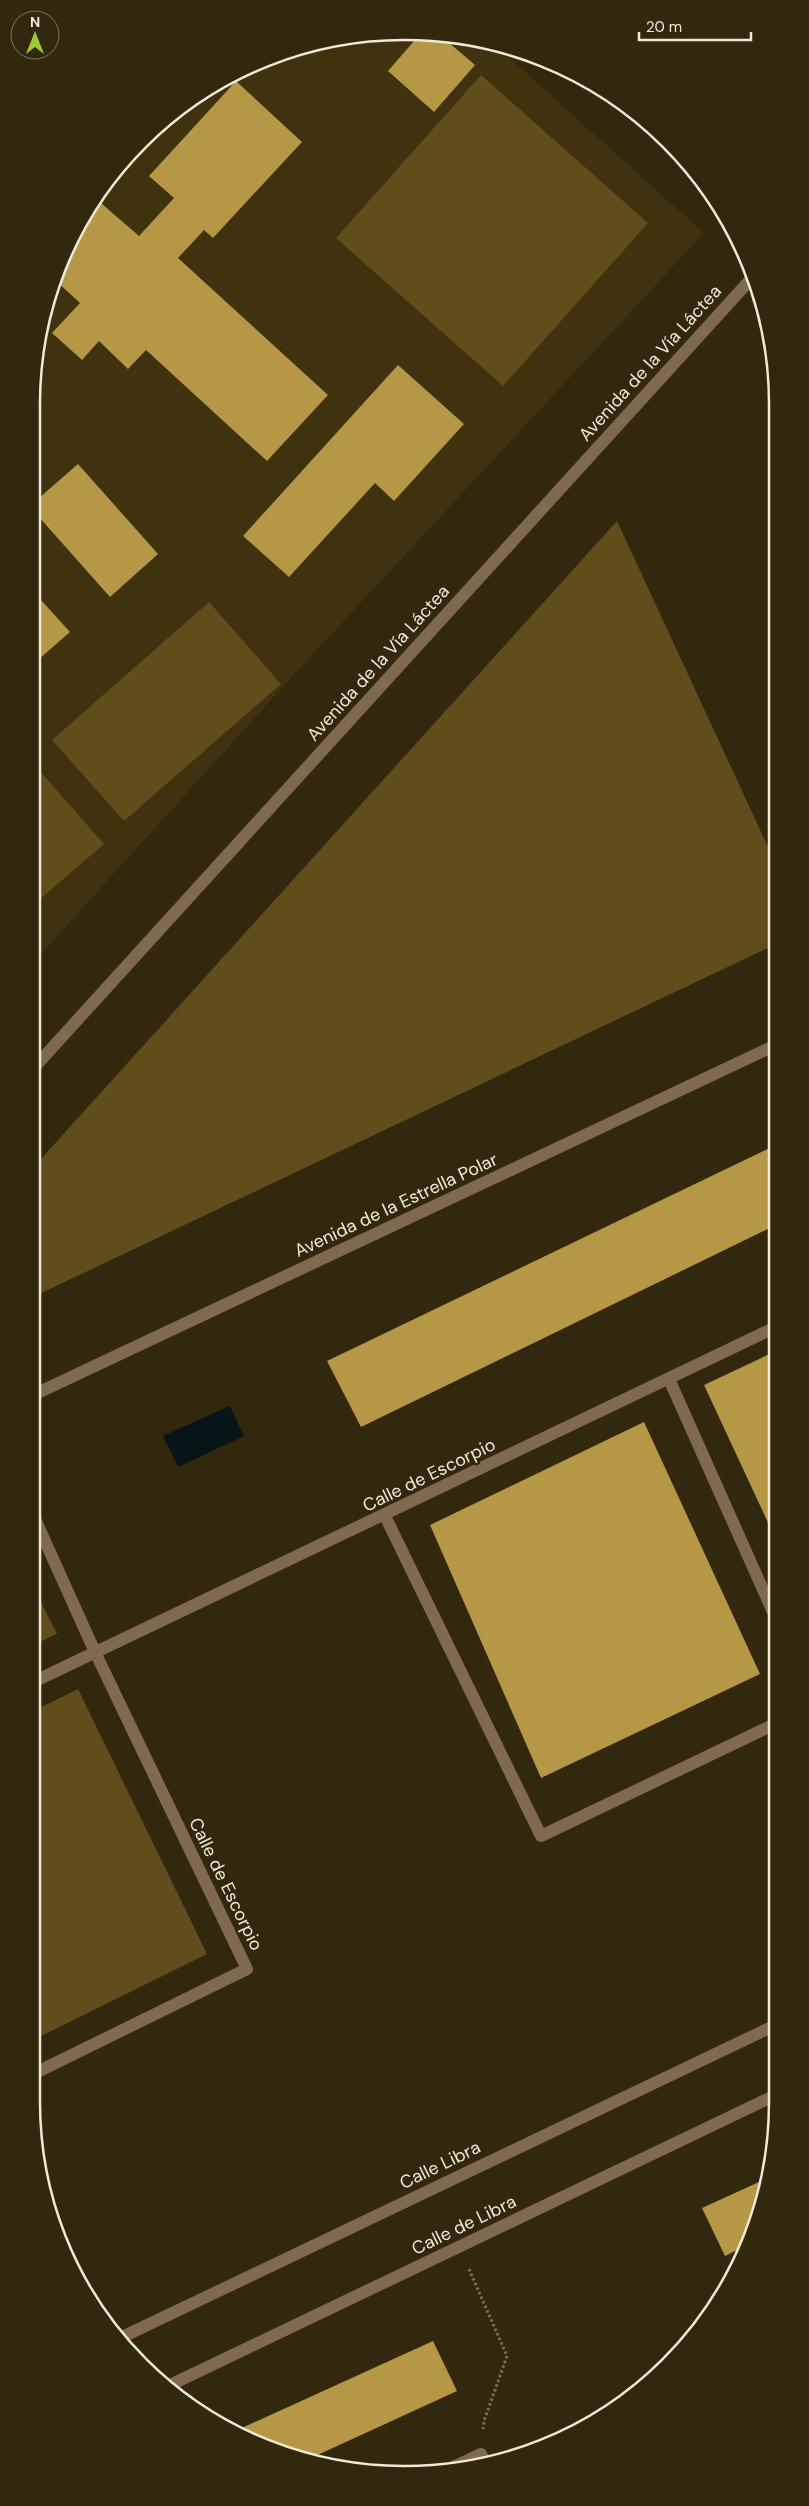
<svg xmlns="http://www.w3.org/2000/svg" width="809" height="2506" viewBox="0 0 809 2506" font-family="'DM Sans',sans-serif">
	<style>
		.built { fill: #3f320e }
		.green { fill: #5f4d1c }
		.water { fill: #071418 }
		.building { fill: #b69746 }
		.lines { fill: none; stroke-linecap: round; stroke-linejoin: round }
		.path { stroke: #797059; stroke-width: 3; stroke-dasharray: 2.5 2.5; stroke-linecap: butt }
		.street { stroke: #806a4f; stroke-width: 12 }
		.labels { text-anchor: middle; stroke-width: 5; stroke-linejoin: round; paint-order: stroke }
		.street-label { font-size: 18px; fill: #f0e9d9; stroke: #32280d }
		.rim { fill: none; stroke: #f0e9d9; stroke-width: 2.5 }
	</style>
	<rect width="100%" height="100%" fill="#32280d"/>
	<path class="built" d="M405,31L478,38L495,45L704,233L300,668L31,965V405L38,331L60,261L94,197L141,140L197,94L262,60L332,38Z"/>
	<path class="green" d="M481,75L648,223L503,386L336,238Z
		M617,521L775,862L776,944L31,1298V1170Z
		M209,602L281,684L124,821L52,740Z
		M31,761L104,844L31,907Z
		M31,1582L57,1634L31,1646Z
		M78,1689L207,1954L31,2041V1712Z"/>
	<path class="water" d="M230,1406L244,1436L178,1467L163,1436Z"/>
	<path class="building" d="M421,33L440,35L475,65L434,112L388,71Z
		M236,81L302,142L213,238L204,230L178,258L328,395L267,461L146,350L128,369L99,341L82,360L52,333L80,303L54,279L60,261L94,197L139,236L174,198L149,176Z
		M398,365L464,424L394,501L375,483L289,577L243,536Z
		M78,464L158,554L110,597L31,508V505Z
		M31,589L70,632L31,666Z
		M776,1145V1225L361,1427L327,1361Z
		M776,1351L777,1542L704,1385Z
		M644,1422L760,1674L541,1778L430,1525Z
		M770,2177L749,2244L725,2256L702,2208Z
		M433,2341L457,2391L311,2458L233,2432Z"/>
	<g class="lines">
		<path class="path" d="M469,2269L507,2356L484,2421L483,2429"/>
		<path class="street" d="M31,1071L751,279
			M669,1379L777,1621
			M31,1396L776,1045
			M31,1510L95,1652L247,1969L31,2075
			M385,1516L541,1836L777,1723
			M31,1683L776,1327
			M118,2339L778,2024
			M166,2387L778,2094
			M445,2471L481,2454L486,2465"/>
	</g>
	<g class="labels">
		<g class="street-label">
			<text transform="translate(650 363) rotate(-48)" y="6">Avenida de la Vía Láctea</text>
			<text transform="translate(378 663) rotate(-48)" y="6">Avenida de la Vía Láctea</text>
			<text transform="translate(396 1205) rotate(-25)" y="6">Avenida de la Estrella Polar</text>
			<text transform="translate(429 1475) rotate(-26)" y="6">Calle de Escorpio</text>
			<text transform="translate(226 1884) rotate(64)" y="6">Calle de Escorpio</text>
			<text transform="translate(440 2165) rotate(-26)" y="6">Calle Libra</text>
			<text transform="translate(464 2225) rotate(-26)" y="6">Calle de Libra</text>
		</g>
	</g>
	<path d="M0 0H809V2506H0ZM404 40H405A364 364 0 0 1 769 404V2102A364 364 0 0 1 405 2466H404A364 364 0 0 1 40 2102V404A364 364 0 0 1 404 40Z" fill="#32280d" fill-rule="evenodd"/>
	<path class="rim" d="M404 40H405A364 364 0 0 1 769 404V2102A364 364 0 0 1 405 2466H404A364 364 0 0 1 40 2102V404A364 364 0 0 1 404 40Z"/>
	<g transform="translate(35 35)"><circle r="24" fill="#32280d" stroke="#7e755f"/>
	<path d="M0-4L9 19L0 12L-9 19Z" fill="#99cb35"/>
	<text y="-8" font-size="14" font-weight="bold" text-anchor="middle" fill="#f0e9d9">N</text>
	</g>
	<path d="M639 32v8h112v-8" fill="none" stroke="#f0e9d9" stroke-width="2.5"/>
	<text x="646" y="32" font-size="15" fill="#f0e9d9" stroke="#32280d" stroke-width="4" paint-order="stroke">20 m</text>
</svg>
